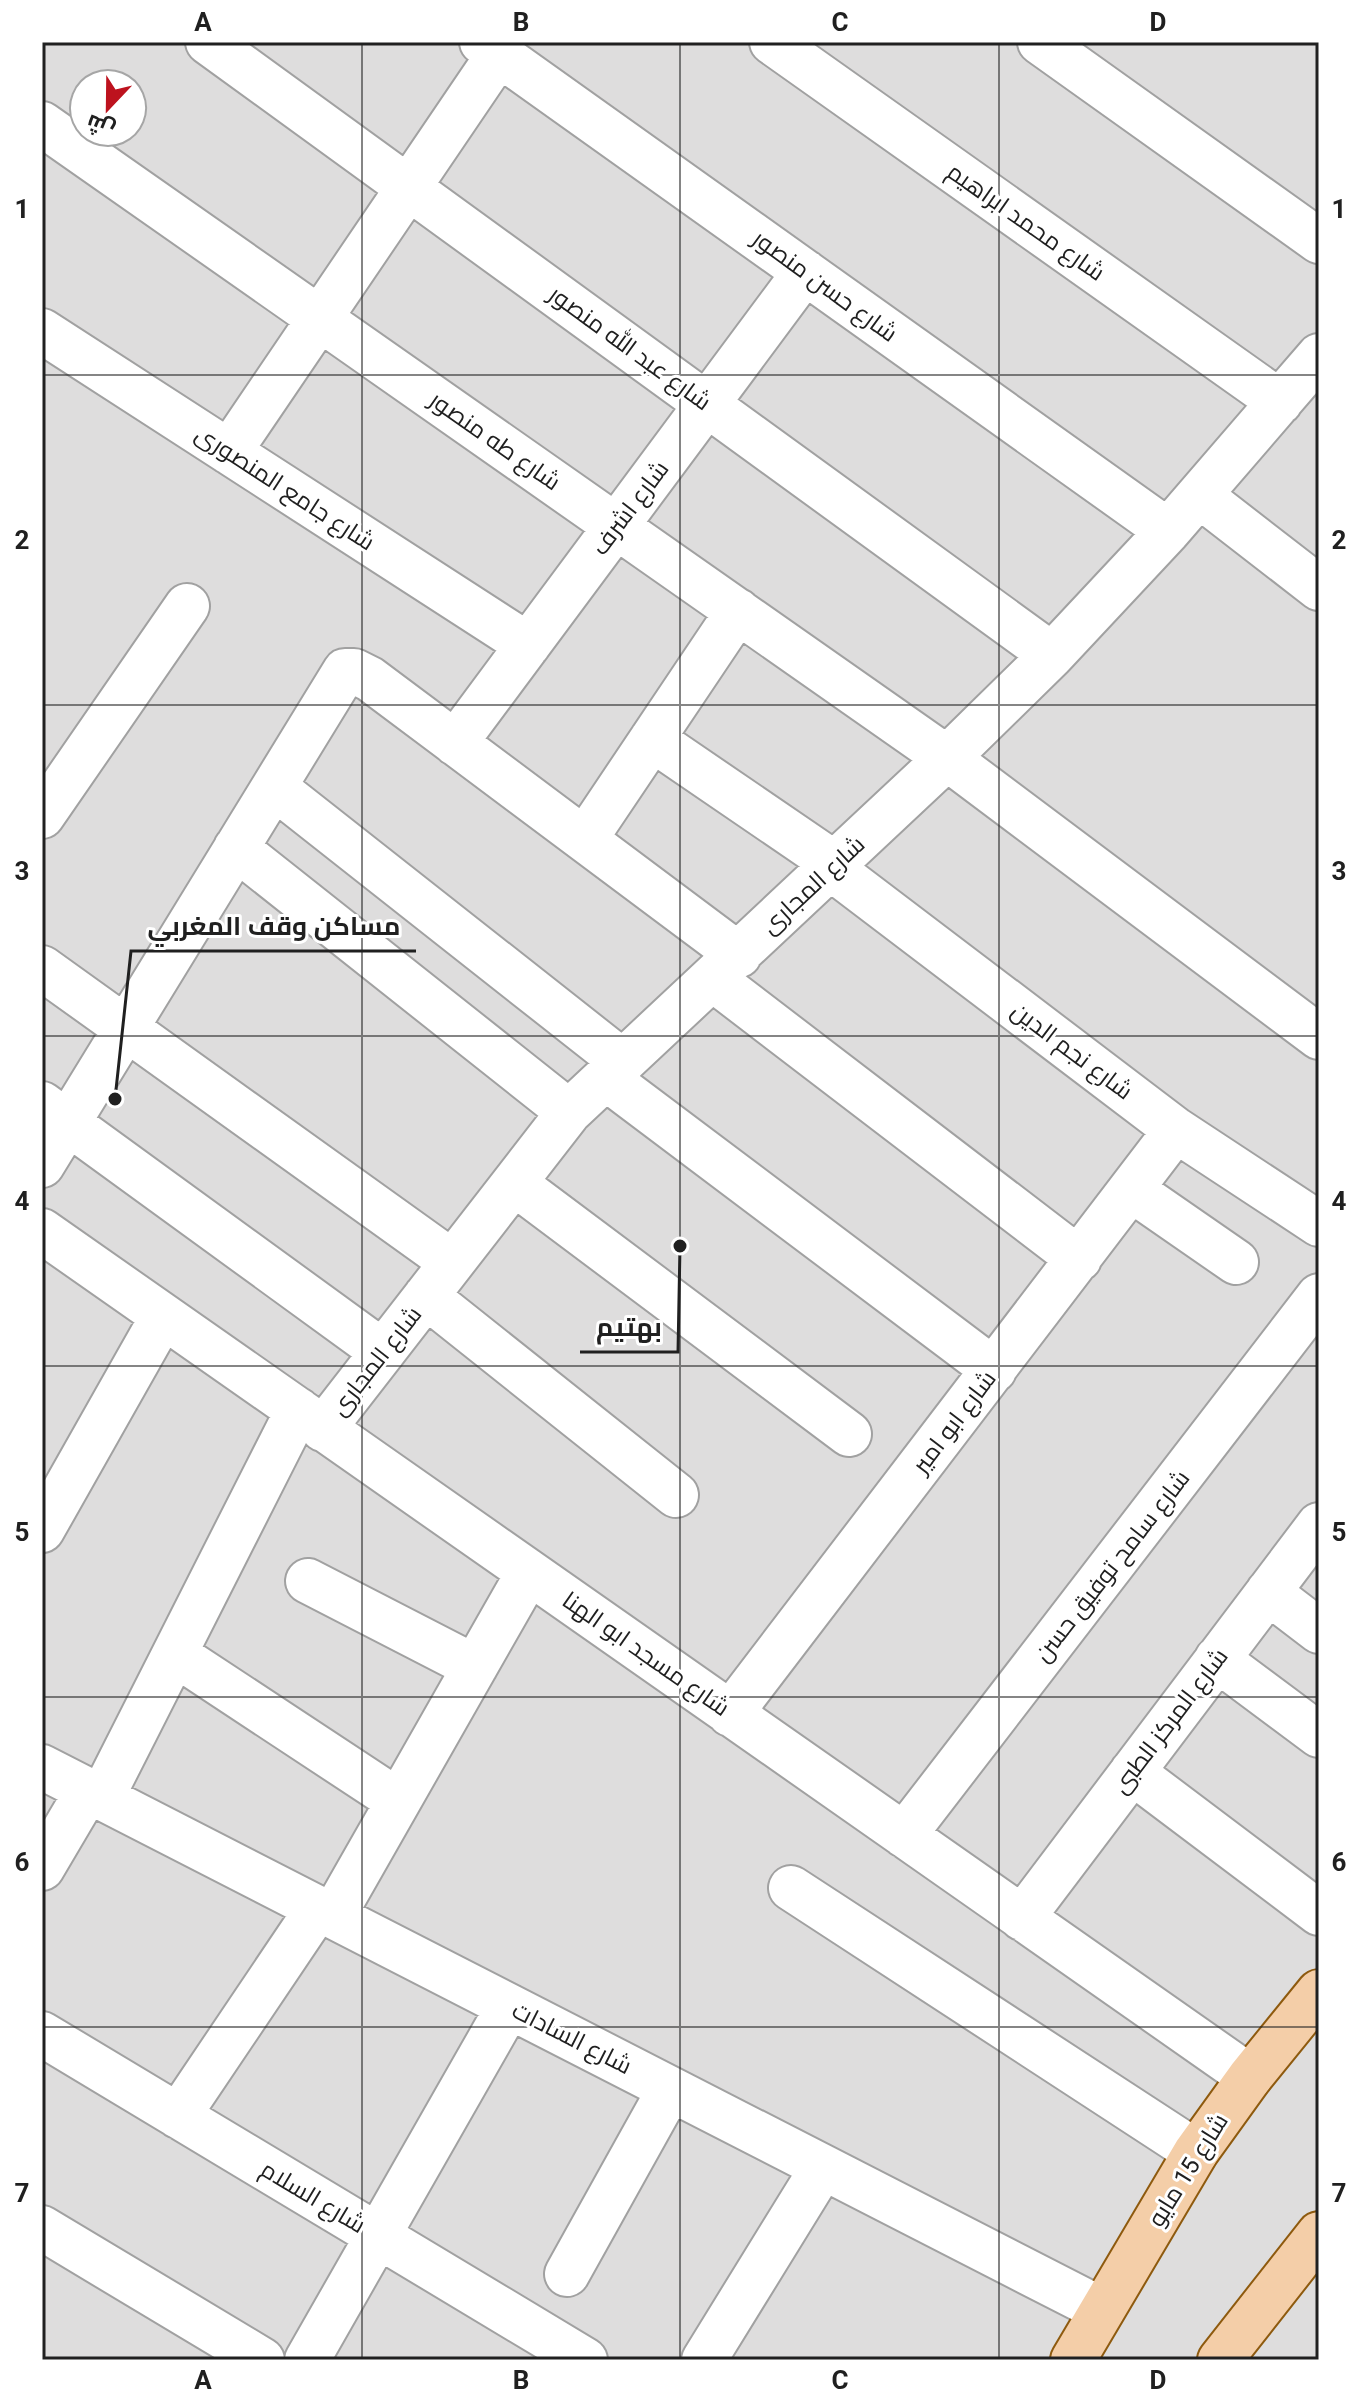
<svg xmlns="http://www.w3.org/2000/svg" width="1361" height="2402" viewBox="0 0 1361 2402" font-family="Roboto,Cairo,sans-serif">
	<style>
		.residential { fill: #dedddd; fill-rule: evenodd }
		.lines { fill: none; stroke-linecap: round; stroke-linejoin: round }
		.minor-casing { stroke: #a1a1a1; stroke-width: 48 }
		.major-casing { stroke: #8e5a0e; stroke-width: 48 }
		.minor { stroke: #fff; stroke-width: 44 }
		.major { stroke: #f4cea8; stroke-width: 44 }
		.grid { fill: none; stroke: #202020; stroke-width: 2; stroke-opacity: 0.55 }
		.labels { text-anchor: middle; stroke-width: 6; stroke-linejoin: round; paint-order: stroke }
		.street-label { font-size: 24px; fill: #202020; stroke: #fff }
		.leader { fill: none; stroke: #202020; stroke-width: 3 }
		.callout-dot { fill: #202020; stroke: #fff; stroke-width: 3 }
		.callout-label { font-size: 26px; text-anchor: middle; font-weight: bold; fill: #202020; stroke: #fff; stroke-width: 6; stroke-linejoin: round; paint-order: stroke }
		.neatline { fill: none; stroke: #202020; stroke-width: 3 }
		.grid-label { font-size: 26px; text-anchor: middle; font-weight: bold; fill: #202020 }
	</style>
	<rect width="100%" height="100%" fill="#efece7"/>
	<path class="residential" d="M42,42H1319V2360H42ZM84,84H132V132H84Z"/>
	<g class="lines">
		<g class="minor-casing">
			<path id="minor" d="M208,42L1052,655
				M482,42L1168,531
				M772,42L1280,402
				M1040,42L1319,241
				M42,124L947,758L1319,1037
				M42,331L528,645
				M229,452L499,54
				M1199,495L1319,588
				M652,739L835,864
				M455,743L805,272
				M274,787L623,1062
				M42,816L187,606
				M585,839L738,611
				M236,848L569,1112
				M831,868L1176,1130L1319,1224
				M42,968L452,1262
				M713,979L1079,1259
				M606,1078L994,1370
				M42,1104L383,1352
				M42,1165L345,671H354L370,679L739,955
				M514,1183L849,1434
				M1132,1190L1236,1262
				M42,1231L1250,2077
				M426,1296L676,1495
				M323,1429L569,1112L947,758L1052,655L1168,531L1319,356
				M42,1530L163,1316
				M308,1581L475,1667
				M1268,1592L1319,1631
				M175,1654L398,1801
				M1217,1659L1319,1735
				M730,1714L1176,1130
				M42,1767L1102,2310
				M1132,1772L1319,1913
				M102,1797L298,1410
				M904,1835L1319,1296
				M42,1868L88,1790
				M791,1888L1196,2152
				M333,1916L529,1572
				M1022,1918L1319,1525
				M42,2034L585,2360
				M178,2116L318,1908
				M42,2228L262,2360
				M567,2274L670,2089
				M307,2360L509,2006
				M704,2360L823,2167"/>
		</g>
		<g class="major-casing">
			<path id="major" d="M1073,2360L1196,2152L1250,2077L1319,1992
				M1220,2360L1319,2234"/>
		</g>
		<use href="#minor" class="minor"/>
		<use href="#major" class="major"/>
	</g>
	<path class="grid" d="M362,42V2360M680,42V2360M999,42V2360M42,375H1319M42,705H1319M42,1036H1319M42,1366H1319M42,1697H1319M42,2027H1319"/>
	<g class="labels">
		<g class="street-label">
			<text transform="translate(1026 222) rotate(35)" y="8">شارع محمد ابراهيم</text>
			<text transform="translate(825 286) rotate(36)" y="8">شارع حسن منصور</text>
			<text transform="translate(630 348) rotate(36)" y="8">شارع عبد الله منصور</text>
			<text transform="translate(495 441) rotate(35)" y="8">شارع طه منصور</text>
			<text transform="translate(285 488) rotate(33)" y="8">شارع جامع المنصورى</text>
			<text transform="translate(630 508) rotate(-53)" y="8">شارع اشرف</text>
			<text transform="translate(813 885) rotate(-43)" y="8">شارع المجارى</text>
			<text transform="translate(1072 1051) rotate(37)" y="8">شارع نجم الدين</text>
			<text transform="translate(376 1361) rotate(-52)" y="8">شارع المجارى</text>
			<text transform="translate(954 1422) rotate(-53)" y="8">شارع ابو امير</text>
			<text transform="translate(1112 1566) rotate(-52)" y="8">شارع سامح توفيق حسن</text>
			<text transform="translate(646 1654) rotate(35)" y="8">شارع مسجد ابو الهنا</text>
			<text transform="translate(1170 1721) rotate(-53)" y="8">شارع المركز الطبى</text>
			<text transform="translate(572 2038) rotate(27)" y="8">شارع السادات</text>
			<text transform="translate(1188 2170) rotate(-58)" y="8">شارع 15 مايو</text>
			<text transform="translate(313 2197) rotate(31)" y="8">شارع السلام</text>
		</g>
	</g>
	<path class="leader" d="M115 1099L131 951H416M680 1246L678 1352H580"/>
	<g class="callout-dot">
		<circle cx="115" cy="1099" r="8"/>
		<circle cx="680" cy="1246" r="8"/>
	</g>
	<g class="callout-label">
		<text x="274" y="935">مساكن وقف المغربي</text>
		<text x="629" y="1336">بهتيم</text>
	</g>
	<rect width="1361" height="2402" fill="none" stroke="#ffffff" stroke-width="88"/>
	<g transform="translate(108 108) rotate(202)"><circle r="38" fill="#ffffff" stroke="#a6a6a6" stroke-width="2"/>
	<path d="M0-6L14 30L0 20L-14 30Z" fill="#bd121e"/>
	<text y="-12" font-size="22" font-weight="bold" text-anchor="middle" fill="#202020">ش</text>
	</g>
	<rect x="44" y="44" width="1273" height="2314" class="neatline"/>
	<g class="grid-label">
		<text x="203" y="31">A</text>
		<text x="521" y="31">B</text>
		<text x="840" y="31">C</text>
		<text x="1158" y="31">D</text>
		<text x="22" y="218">1</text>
		<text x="1339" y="218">1</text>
		<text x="22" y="549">2</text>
		<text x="1339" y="549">2</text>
		<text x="22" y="880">3</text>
		<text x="1339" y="880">3</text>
		<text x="22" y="1210">4</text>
		<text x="1339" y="1210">4</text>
		<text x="22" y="1541">5</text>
		<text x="1339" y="1541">5</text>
		<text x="22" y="1871">6</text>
		<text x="1339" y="1871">6</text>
		<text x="22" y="2202">7</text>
		<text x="1339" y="2202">7</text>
		<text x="203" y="2389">A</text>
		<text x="521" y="2389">B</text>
		<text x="840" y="2389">C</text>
		<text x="1158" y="2389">D</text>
	</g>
</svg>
